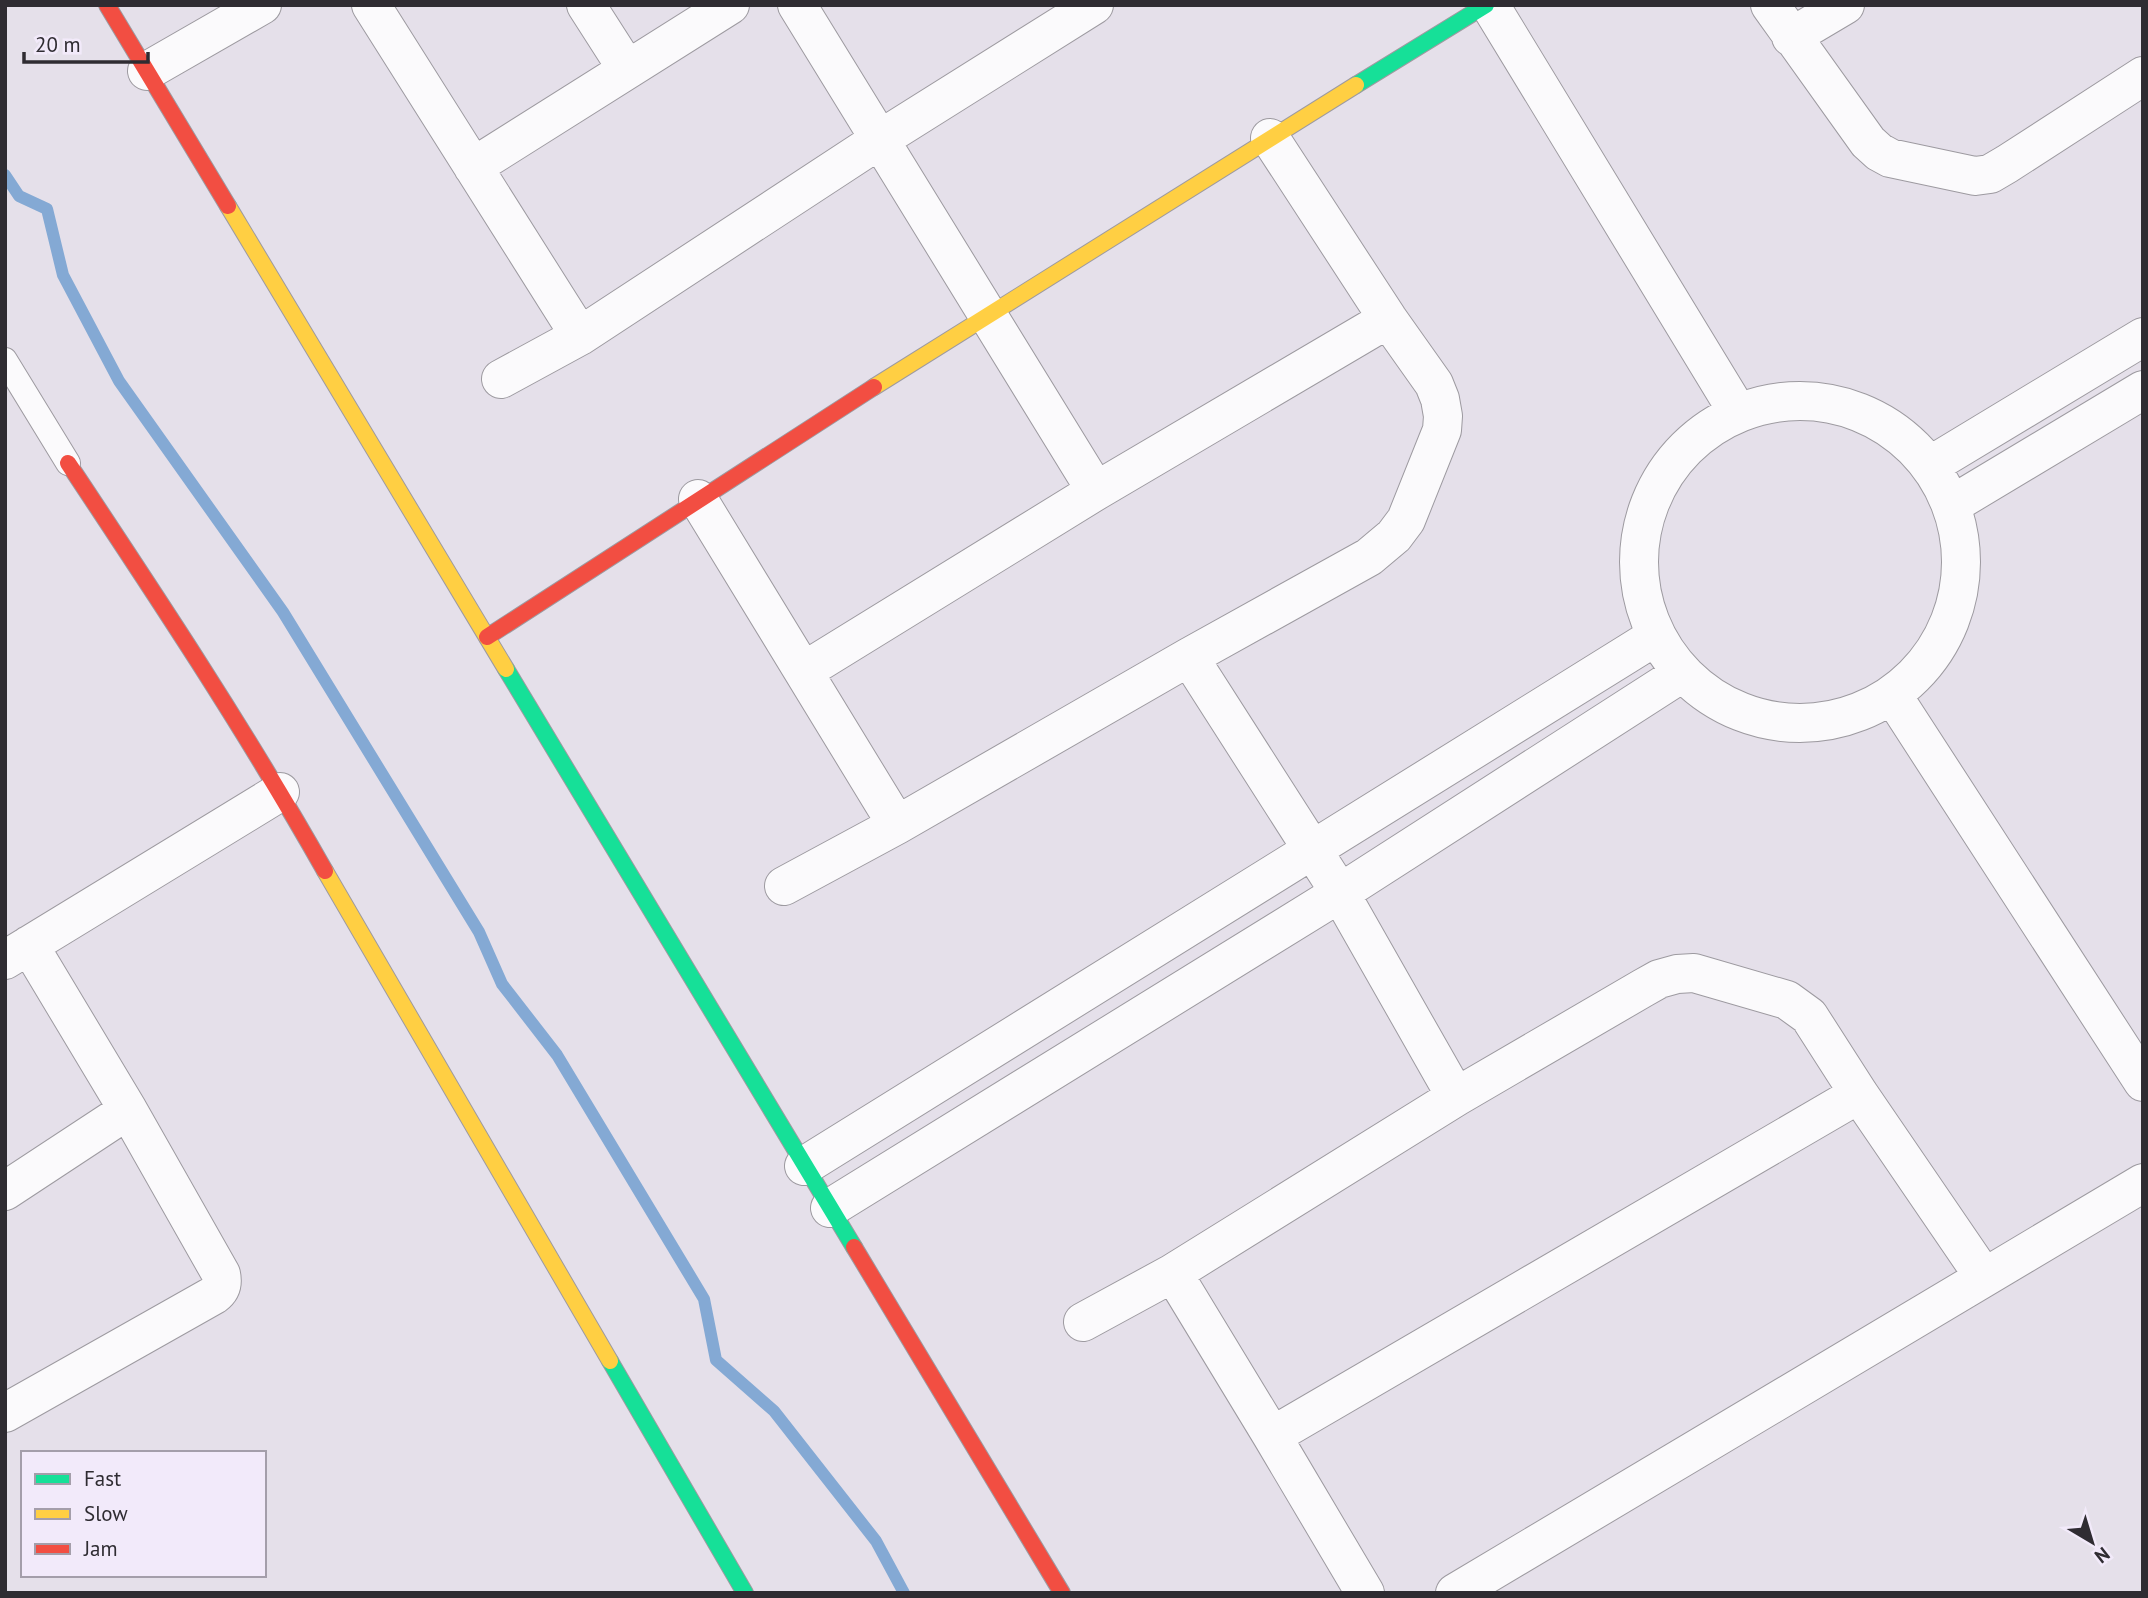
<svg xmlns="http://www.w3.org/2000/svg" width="2148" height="1598" viewBox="0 0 2148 1598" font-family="'PT Sans',sans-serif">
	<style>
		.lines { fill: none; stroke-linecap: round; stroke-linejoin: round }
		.stream { stroke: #84a9d4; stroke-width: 12 }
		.lane-casing { stroke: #9d9aa0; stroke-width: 26 }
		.street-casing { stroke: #9d9aa0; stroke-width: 40 }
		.fast-casing { stroke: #9d9aa0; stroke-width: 18 }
		.slow-casing { stroke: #9d9aa0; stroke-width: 18 }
		.jam-casing { stroke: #9d9aa0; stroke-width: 18 }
		.lane { stroke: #fbfafc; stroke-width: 24 }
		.street { stroke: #fbfafc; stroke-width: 38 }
		.fast { stroke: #16e098; stroke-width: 16 }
		.slow { stroke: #ffcf43; stroke-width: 16 }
		.jam { stroke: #f24e42; stroke-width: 16 }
	</style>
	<rect width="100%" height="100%" fill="#e5e0ea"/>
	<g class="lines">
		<path class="stream" d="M5,175L19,196L47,209L63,275L119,381L283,612L479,932L502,984L557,1055L704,1299L716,1360L774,1411L876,1541L904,1593"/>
		<g class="lane-casing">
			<path id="lane" d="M5,360L68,463"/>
		</g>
		<g class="street-casing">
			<path id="street" d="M371,5L580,336
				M586,5L627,69
				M797,5L1096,491
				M1490,5L1737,411
				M1770,5L1868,142L1879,152L1890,158L1975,176L1990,174L2007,164L2143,76
				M1791,37L1845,5
				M147,71L262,5
				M473,167L730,5
				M501,379L580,336L879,140L1094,5
				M1639 562a161 161 0 1 1 322 0a161 161 0 1 1-322 0Z
				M1931,465L2143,337
				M698,499L897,825
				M1953,504L2143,390
				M1189,657L1340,893L1456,1097
				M804,671L1096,491L1388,319
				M1893,696L2143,1082
				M784,886L897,825L1189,657L1369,557L1394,536L1406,520L1442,430L1443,416L1440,399L1434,384L1388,319L1270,138
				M5,960L280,792
				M804,1166L1653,638
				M5,1191L128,1110
				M830,1208L1340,893L1679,675
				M1173,1273L1272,1436L1365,1593
				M1083,1322L1173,1273L1456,1097L1643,988L1659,979L1677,974L1694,973L1787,1000L1809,1016L1859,1094L1984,1277
				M5,1413L214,1295C222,1289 223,1283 221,1274L128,1110L29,945
				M1272,1436L1859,1094
				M1455,1593L2143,1183"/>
		</g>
		<g class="fast-casing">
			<path id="fast" d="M1356,85L1486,5
				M506,669L854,1247
				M610,1361L745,1593"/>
		</g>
		<g class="slow-casing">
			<path id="slow" d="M228,206L506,669
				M874,387L1356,85
				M325,871L610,1361"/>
		</g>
		<g class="jam-casing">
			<path id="jam" d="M107,5L228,206
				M68,463C157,597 246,731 325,871
				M487,637L874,387
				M854,1247L1062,1593"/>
		</g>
		<use href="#lane" class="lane"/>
		<use href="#street" class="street"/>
		<use href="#fast" class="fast"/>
		<use href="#slow" class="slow"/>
		<use href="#jam" class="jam"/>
	</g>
	<rect width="2148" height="1598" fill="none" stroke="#2f2c32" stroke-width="14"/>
	<rect x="21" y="1451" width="245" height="126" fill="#f2eafa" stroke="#a49eaa" stroke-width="2"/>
	<rect x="35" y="1474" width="35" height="10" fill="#16e098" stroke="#a49eaa" stroke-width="2"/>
	<text x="84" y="1486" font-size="21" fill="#2f2c32">Fast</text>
	<rect x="35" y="1509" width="35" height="10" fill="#ffcf43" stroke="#a49eaa" stroke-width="2"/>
	<text x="84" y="1521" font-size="21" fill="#2f2c32">Slow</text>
	<rect x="35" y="1544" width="35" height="10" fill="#f24e42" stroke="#a49eaa" stroke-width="2"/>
	<text x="84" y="1556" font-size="21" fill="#2f2c32">Jam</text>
	<g transform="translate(2092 1542) rotate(142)" stroke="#f2eafa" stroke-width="5" paint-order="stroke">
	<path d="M0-5L12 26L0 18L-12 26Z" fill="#2f2c32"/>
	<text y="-10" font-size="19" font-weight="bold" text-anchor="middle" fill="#2f2c32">N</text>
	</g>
	<path d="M24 52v10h124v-10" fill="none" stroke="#2f2c32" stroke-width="3.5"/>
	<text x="35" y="52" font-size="21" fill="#2f2c32" stroke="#f2eafa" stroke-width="5" paint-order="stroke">20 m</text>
</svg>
